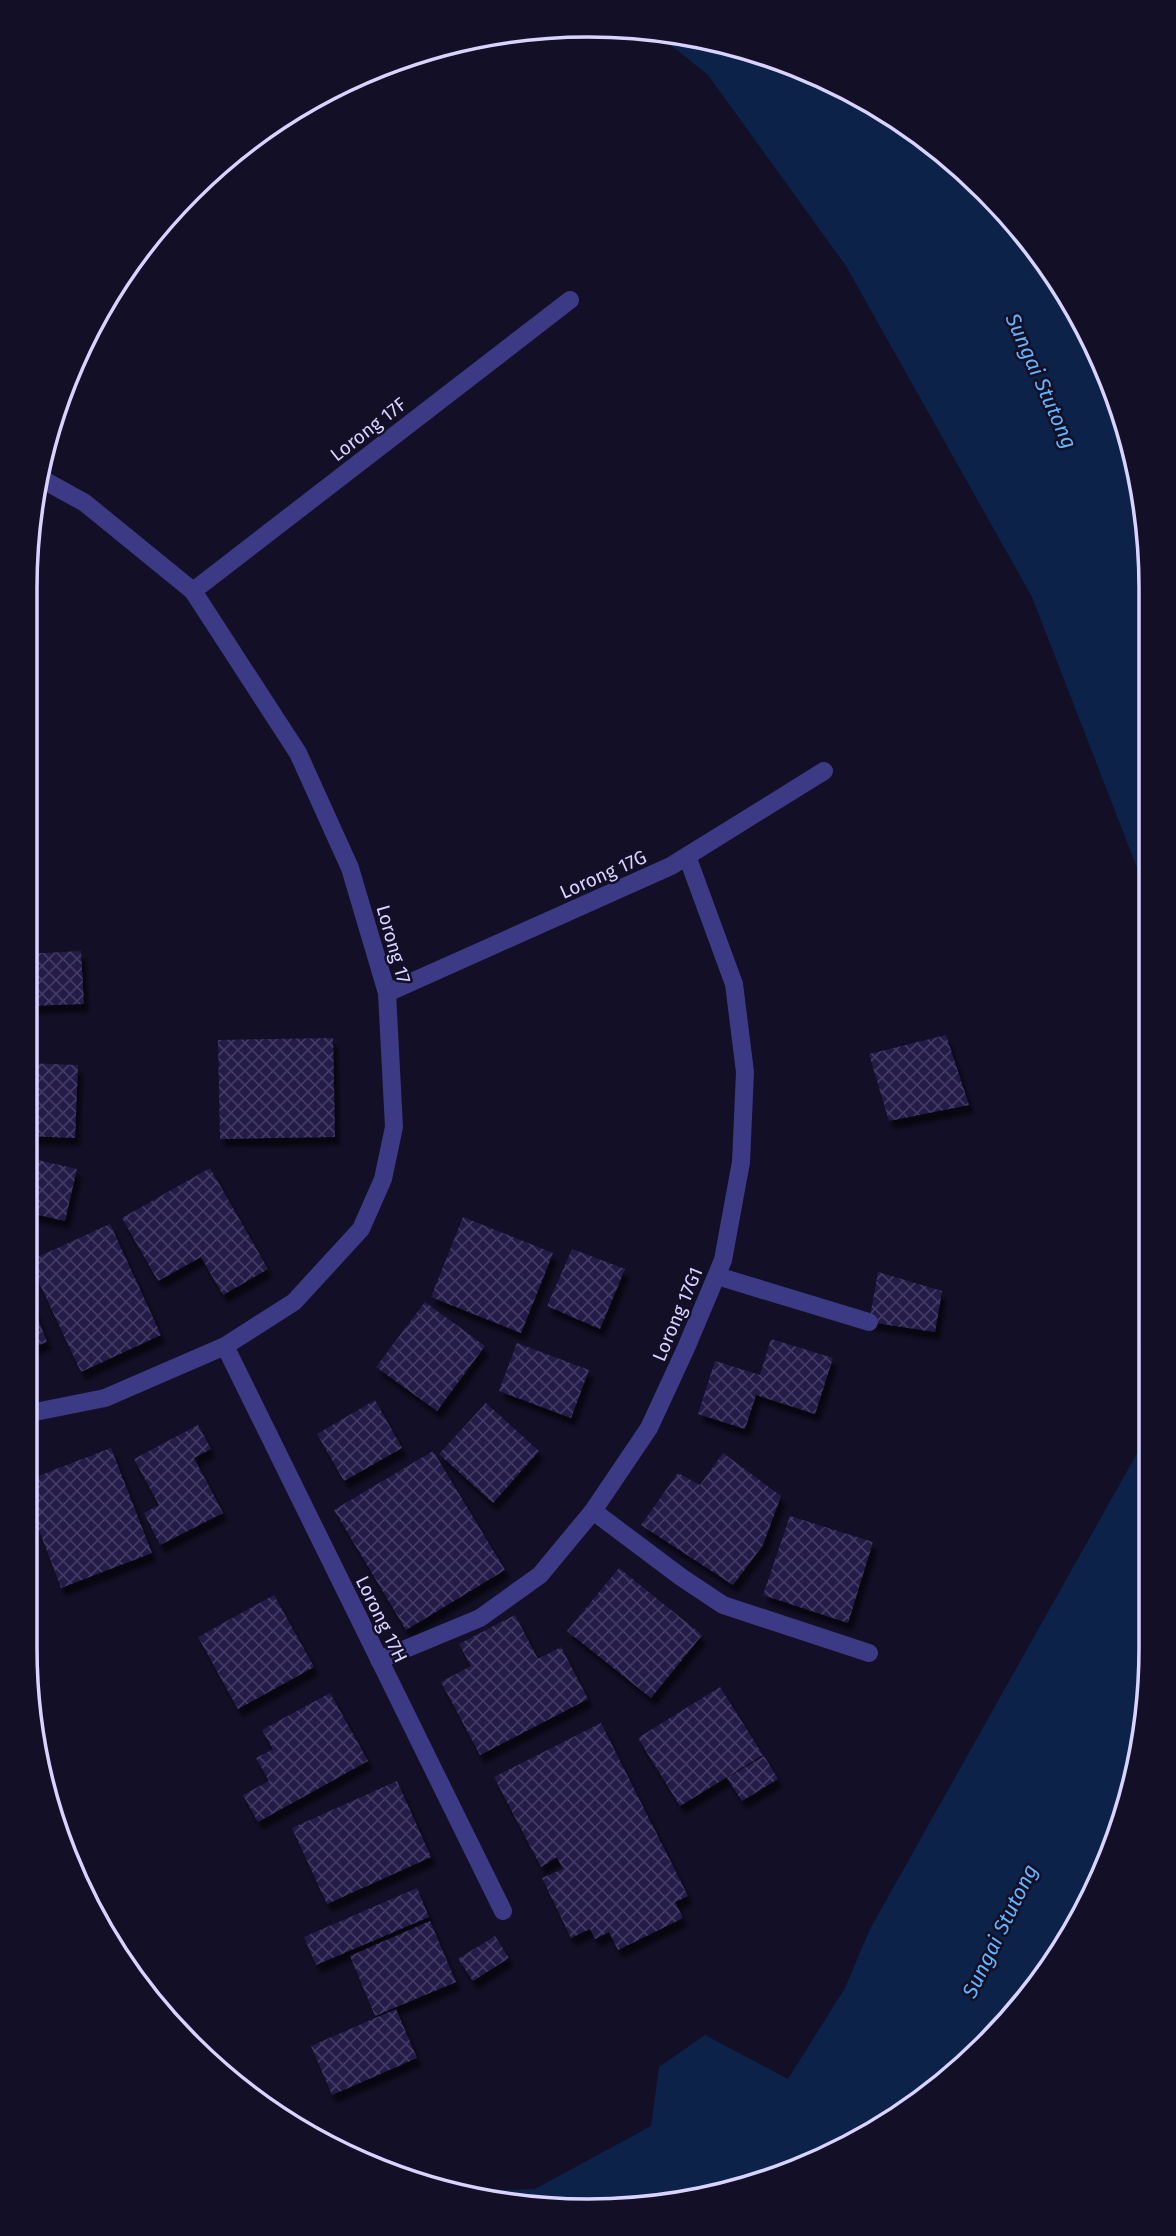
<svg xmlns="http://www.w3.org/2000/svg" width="1176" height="2236" viewBox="0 0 1176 2236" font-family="'Fira Sans',sans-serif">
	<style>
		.water { fill: #0c2248 }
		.building { fill: url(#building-cross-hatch); filter: url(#shadow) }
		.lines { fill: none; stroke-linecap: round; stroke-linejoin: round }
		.minor { stroke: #3d3a85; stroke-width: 18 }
		.labels { text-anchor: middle; stroke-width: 5; stroke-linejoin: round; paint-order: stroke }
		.street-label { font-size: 19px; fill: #d9d4ff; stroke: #130f26 }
		.water-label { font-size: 21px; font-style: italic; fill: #62b6ff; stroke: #130f26 }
		.rim { fill: none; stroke: #d9d4ff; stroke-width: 3.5 }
	</style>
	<defs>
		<pattern id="building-cross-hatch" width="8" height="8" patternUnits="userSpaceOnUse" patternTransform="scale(1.75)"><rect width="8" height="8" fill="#241b47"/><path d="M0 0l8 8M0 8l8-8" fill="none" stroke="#433b63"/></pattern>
		<filter id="shadow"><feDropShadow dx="4.5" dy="8" stdDeviation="2" flood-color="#0009"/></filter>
	</defs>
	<rect width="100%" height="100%" fill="#130f26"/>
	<path class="water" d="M652,30L734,44L838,83L959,164L1035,245L1109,373L1147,514L1148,896L1032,597L846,266L708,75Z
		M1149,1269L1150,1684L1132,1793L1093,1898L986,2047L837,2154L661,2207L551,2210L443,2192L535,2189L651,2126L659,2067L705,2035L788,2079L845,1988L870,1929L1140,1448L1137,1326Z"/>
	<path class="building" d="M81,951L84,1004L25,1006V954Z
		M946,1035L969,1105L889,1121L869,1054Z
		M333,1038L335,1137L220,1139L218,1040Z
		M25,1063L78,1065L75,1138L25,1136Z
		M25,1157L77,1169L65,1221L30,1213L25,1232Z
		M210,1168L268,1269L223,1295L201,1257L158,1281L122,1218Z
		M463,1217L553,1253L521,1333L431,1297Z
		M110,1224L161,1335L81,1372L29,1261Z
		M572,1249L625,1269L600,1329L547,1306Z
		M878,1272L942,1291L935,1332L869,1322Z
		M25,1285L47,1342L25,1350Z
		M425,1302L485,1346L437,1411L376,1367Z
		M771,1339L833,1358L815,1414L756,1395L745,1429L698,1414L715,1361L760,1375Z
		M517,1343L589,1370L571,1418L499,1391Z
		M375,1400L402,1448L344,1481L317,1434Z
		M486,1403L539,1451L493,1503L439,1454Z
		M198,1425L211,1449L194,1458L223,1513L160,1545L144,1513L159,1505L134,1459Z
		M111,1448L152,1553L61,1588L25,1493V1481Z
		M433,1451L505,1570L406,1630L334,1510Z
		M723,1453L781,1496L763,1545L733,1585L641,1525L678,1473L700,1485Z
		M790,1516L873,1542L848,1623L763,1595Z
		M619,1568L702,1635L651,1698L567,1631Z
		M274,1595L314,1667L238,1709L198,1637Z
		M515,1615L538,1659L561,1647L588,1699L480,1755L441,1682L471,1666L459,1644Z
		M720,1687L763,1755L680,1806L638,1738Z
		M330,1693L368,1761L258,1822L243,1795L269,1781L256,1758L273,1749L262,1730Z
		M601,1723L688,1896L675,1902L683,1918L618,1950L609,1932L595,1939L590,1929L571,1938L542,1878L563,1869L557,1857L541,1867L494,1777Z
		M764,1756L778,1779L742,1801L727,1778Z
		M397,1781L431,1857L327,1904L292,1828Z
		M417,1888L429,1917L316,1965L304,1937Z
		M430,1921L456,1982L375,2016L350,1956Z
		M495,1936L509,1958L473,1981L458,1959Z
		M396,2009L417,2058L332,2095L311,2046Z"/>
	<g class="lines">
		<path class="minor" d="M193,591L570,300
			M387,993L671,866L824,771
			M717,1276L869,1322
			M225,1346L503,1911
			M25,1414L105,1398L225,1346L294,1302L361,1229L383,1179L394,1127L387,993L350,868L298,753L193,591L85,503L38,477
			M593,1511L681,1577L723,1605L869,1653
			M379,1660L480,1618L540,1575L593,1511L649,1428L686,1348L723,1260L741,1162L745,1072L734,984L687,856"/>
	</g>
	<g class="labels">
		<g class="street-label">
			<text transform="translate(368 429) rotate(-38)" y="7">Lorong 17F</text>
			<text transform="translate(603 874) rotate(-24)" y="7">Lorong 17G</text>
			<text transform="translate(394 944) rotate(74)" y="7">Lorong 17</text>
			<text transform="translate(677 1314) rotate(-67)" y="7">Lorong 17G1</text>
			<text transform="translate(382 1619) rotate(64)" y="7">Lorong 17H</text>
		</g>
		<g class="water-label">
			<text transform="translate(1041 381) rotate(66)" y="7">Sungai Stutong</text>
			<text transform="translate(1000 1931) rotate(-64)" y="7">Sungai Stutong</text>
		</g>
	</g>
	<path d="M0 0H1176V2236H0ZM588 37H588A551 551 0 0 1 1139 588V1648A551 551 0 0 1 588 2199H588A551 551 0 0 1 37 1648V588A551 551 0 0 1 588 37Z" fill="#130f26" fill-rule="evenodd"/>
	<path class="rim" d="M588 37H588A551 551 0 0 1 1139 588V1648A551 551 0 0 1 588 2199H588A551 551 0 0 1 37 1648V588A551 551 0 0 1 588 37Z"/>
</svg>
